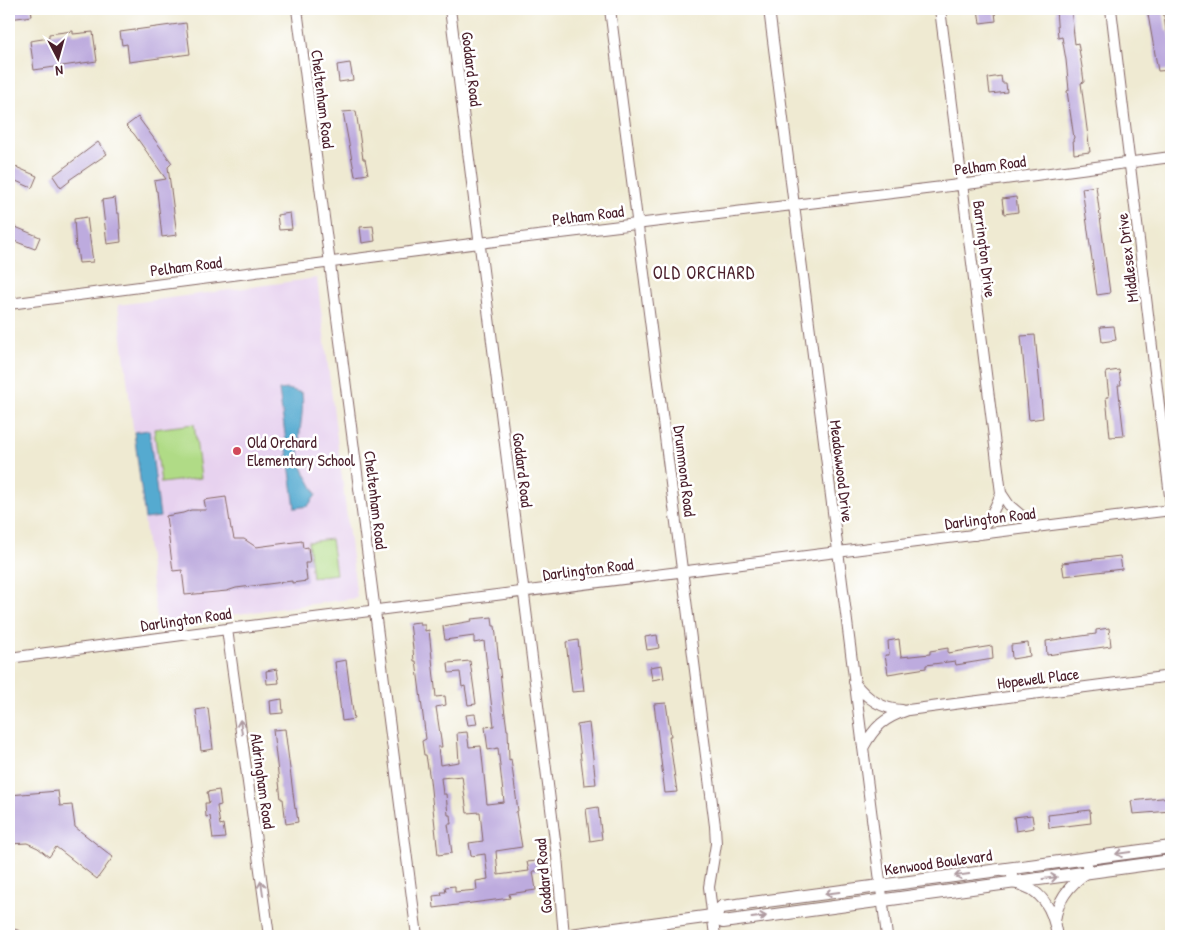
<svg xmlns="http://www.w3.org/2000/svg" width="1180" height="945" viewBox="0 0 1180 945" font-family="'Patrick Hand',sans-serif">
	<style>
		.built { fill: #e7d2ef }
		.green { fill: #b0db86; stroke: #7d7d58 }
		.water { fill: #54aad0; stroke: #4f647e }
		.building { fill: #bdabde }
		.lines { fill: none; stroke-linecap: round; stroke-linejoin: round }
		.minor-casing { stroke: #846665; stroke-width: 12 }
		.tertiary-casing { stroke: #846665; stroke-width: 14 }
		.minor { stroke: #fff; stroke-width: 10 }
		.tertiary { stroke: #fff; stroke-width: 12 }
		.oneway { stroke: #ae9aa0 }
		.poi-dot { fill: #d1495b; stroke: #fff; stroke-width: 2 }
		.labels { text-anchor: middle; stroke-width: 5; stroke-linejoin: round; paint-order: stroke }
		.street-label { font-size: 16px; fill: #4a1f2b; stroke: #fff }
		.poi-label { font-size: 16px; fill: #4a1f2b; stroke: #fff; text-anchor: start }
		.neighbourhood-label { font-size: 18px; letter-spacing: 1px; fill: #4a1f2b; stroke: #fff }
	</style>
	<rect width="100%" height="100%" fill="#fff"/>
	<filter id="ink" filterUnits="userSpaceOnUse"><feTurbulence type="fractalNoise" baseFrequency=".02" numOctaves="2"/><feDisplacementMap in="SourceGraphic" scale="10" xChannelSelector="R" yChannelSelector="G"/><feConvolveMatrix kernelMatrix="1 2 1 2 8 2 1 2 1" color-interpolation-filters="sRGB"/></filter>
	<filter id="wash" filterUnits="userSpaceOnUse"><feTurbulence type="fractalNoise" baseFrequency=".0096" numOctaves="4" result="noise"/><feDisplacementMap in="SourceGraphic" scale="20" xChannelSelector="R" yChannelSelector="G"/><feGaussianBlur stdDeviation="1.12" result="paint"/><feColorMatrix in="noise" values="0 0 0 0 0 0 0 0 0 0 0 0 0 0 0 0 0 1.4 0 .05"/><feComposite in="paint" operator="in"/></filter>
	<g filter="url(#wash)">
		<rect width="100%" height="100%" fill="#efead2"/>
		<path class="built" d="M317,278L357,598L157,625L118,305Z"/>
		<path class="green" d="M194,424L201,478L161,483L154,429Z
			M331,539L336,574L312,577L308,542Z"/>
		<path class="water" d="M288,389L302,393C305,415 296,437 300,459C302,472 312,483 316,495L308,506L295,508L279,390Z
			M149,430L160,517L145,519L134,432Z"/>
		<g id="blocks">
			<path class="building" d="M9,9H31L32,16L9,19Z
				M978,9H991V12H995L996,21L980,23Z
				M1056,9H1071L1075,44L1078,43L1082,67L1084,82L1081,83L1090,152L1074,154L1073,139L1074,138L1067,91L1069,90L1066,60L1062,37L1058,38Z
				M1147,9H1163L1166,31H1169L1171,41V70L1158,71Z
				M186,23L190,54L129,62L127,44L122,45L120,32Z
				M73,31V34L93,32L97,61L34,70L30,41L49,38V34Z
				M350,63L353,80L339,82L337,65Z
				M1001,76L1002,83H1006L1007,92L990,94L988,78Z
				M356,111L363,159H365L368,174L355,176L343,112Z
				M138,117L172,163L168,167L177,235L162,237L157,191H156L154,181L166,179L134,134L126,126Z
				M98,142L107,154L69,180L70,181L61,188L53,176Z
				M9,164L37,176L32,188L9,178Z
				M1096,186L1110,293L1097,295L1082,188Z
				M1016,197L1018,212L1004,214L1002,199Z
				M115,198L117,213H119L121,242L107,244L102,200Z
				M290,213L292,229L279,230L277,215Z
				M87,217L93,262L79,263L77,249L76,250L74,219Z
				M9,226L13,228V226L40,237L35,249L9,239Z
				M373,226L375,241L362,243L360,227Z
				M1114,326L1116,340L1102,342L1100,327Z
				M1035,335L1043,418L1029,420L1021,336Z
				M1119,370L1121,385H1118L1124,436L1110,437L1106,397H1109L1106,372Z
				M226,497L231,529H232L234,539H244L256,547L302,541L303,548L308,547L310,563H305L307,581L292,583V581L236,588L227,591L185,595L182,570L173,571L166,516L183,513L191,510H206L204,500Z
				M1120,556L1122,569L1064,576L1062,563Z
				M492,617L493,626H495L503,699L507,730H508L509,760L511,759L518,811L516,812L522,847L496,851L498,875L529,871L527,862L538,861L539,871H533L536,890L509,894L510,898L434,908L433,896L442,895L441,892H446L445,887L455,886V892L477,890L476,881L488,879L485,854L471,856L469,843L483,841L480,812L467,813L462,776L441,778L443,794H446L448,815H450L451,824H448L452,853L438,855L430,780L426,755H424L422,741L426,739L416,661H414L413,649L410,623L420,622V625H425V631L429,630L436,697L445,696L446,705L436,707L442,747H438L440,765L459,762L457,733L467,732L469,747L481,746L487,804L504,802L498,748L488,750L485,727L494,726L484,641L474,643V636L445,640L443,626L472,621L471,619Z
				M1109,628L1111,646L1047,655L1046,641L1096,634V630Z
				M657,635L659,648L647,650L645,637Z
				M899,639L901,657L930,654V651L948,648V653L992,646L993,659L956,665L955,661L926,665V668L888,674L885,655H889L888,641Z
				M578,640L584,691L572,692L566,642Z
				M1028,643L1030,656L1012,659L1011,645Z
				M346,660L354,719L342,721L335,662Z
				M470,661L476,704L468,705L465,686L462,687L460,672L449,673L448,663Z
				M662,665L664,678L652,680L650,667Z
				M277,669L279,683L267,684L266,671Z
				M282,699L283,713L271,714L270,701Z
				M666,703L671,736H669L677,792L665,793L654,704Z
				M208,708L213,749L201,751L196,710Z
				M475,714L477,724L468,725L466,715Z
				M589,723L596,784L584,785L577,725Z
				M285,729L295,809L296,808L298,822L286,824L283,799H281L273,730Z
				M219,790L221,805L217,806L220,825L223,824L225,838L213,839L210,816L206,817L205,803H209L207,792Z
				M58,791L60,806L72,805L75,827L113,857L97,879L56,847L49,857L38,848L27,843L9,844V795Z
				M1171,797V811L1133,814L1131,801Z
				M598,807L602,839L590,841L586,809Z
				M1090,810L1091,823L1049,828L1048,815Z
				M1032,815L1034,828L1016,831L1014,817Z"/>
		</g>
	</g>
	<g filter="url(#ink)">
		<use href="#blocks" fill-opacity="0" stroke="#846665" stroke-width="1"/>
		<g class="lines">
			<g class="minor-casing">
				<path id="minor" d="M297,9L417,936
					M450,9L557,856L564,936
					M610,9L715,826L716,844L709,887L715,936
					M769,9L887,936
					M940,9L1001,493L1009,505L1036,528
					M1111,9L1171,504
					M9,304L479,243L975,183L1171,157
					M975,535C988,523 995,510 1001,493
					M227,629L269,936
					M9,658L227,629L1171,510
					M854,682C866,698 881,709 902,710
					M863,748C875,726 884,718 908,710L1171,676
					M1011,868L1013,883C1042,888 1053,909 1057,936
					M1055,922C1057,899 1070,884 1088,872L1086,859"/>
			</g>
			<g class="tertiary-casing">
				<path id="tertiary" d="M712,916L723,922L1171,861
					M9,935L15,936
					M563,936L712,916L722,907L1171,847"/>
			</g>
			<use href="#minor" class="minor"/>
			<use href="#tertiary" class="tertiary"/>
		</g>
		<defs><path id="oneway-shaft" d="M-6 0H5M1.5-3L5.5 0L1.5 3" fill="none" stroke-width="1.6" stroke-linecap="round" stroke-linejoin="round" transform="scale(1.25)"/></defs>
		<g class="oneway">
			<use href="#oneway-shaft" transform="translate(241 727) rotate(-98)"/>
			<use href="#oneway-shaft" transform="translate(1123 853) rotate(172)"/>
			<use href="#oneway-shaft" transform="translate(962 875) rotate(172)"/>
			<use href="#oneway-shaft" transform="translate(1050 878) rotate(-8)"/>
			<use href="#oneway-shaft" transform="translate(262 888) rotate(-98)"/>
			<use href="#oneway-shaft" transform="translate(832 893) rotate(173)"/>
			<use href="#oneway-shaft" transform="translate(759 917) rotate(-7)"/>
		</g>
	</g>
	<circle class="poi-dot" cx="237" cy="451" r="5"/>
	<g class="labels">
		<g class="street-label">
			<text transform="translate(472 69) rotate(83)" y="6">Goddard Road</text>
			<text transform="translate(323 99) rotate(83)" y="6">Cheltenham Road</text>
			<text transform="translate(990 165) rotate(-7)" y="6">Pelham Road</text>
			<text transform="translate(588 215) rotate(-7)" y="6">Pelham Road</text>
			<text transform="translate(985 249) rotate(83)" y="6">Barrington Drive</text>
			<text transform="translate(1127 258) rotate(-97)" y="6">Middlesex Drive</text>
			<text transform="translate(186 266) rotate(-7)" y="6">Pelham Road</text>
			<text transform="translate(523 470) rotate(83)" y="6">Goddard Road</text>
			<text transform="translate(685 471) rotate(83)" y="6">Drummond Road</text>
			<text transform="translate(842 471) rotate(83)" y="6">Meadowwood Drive</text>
			<text transform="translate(376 500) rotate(83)" y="6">Cheltenham Road</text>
			<text transform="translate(990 518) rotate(-7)" y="6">Darlington Road</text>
			<text transform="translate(588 569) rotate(-7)" y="6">Darlington Road</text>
			<text transform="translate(186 619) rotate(-8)" y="6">Darlington Road</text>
			<text transform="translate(1038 678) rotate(-7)" y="6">Hopewell Place</text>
			<text transform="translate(263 781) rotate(82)" y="6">Aldringham Road</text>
			<text transform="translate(938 862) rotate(-8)" y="6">Kenwood Boulevard</text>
			<text transform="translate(543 876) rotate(-95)" y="6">Goddard Road</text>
		</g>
		<g class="poi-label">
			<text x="247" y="448">Old Orchard<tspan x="247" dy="18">Elementary School</tspan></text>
		</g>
		<g class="neighbourhood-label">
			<text x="704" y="279">OLD ORCHARD</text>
		</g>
	</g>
	<rect width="1180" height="945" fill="none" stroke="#fff" stroke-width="30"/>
	<g transform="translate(58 58) rotate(174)" stroke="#ffffff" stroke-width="4" paint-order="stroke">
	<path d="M0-4L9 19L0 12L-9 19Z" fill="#4a1f2b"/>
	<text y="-8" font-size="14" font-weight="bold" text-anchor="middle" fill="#4a1f2b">N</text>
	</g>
</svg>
